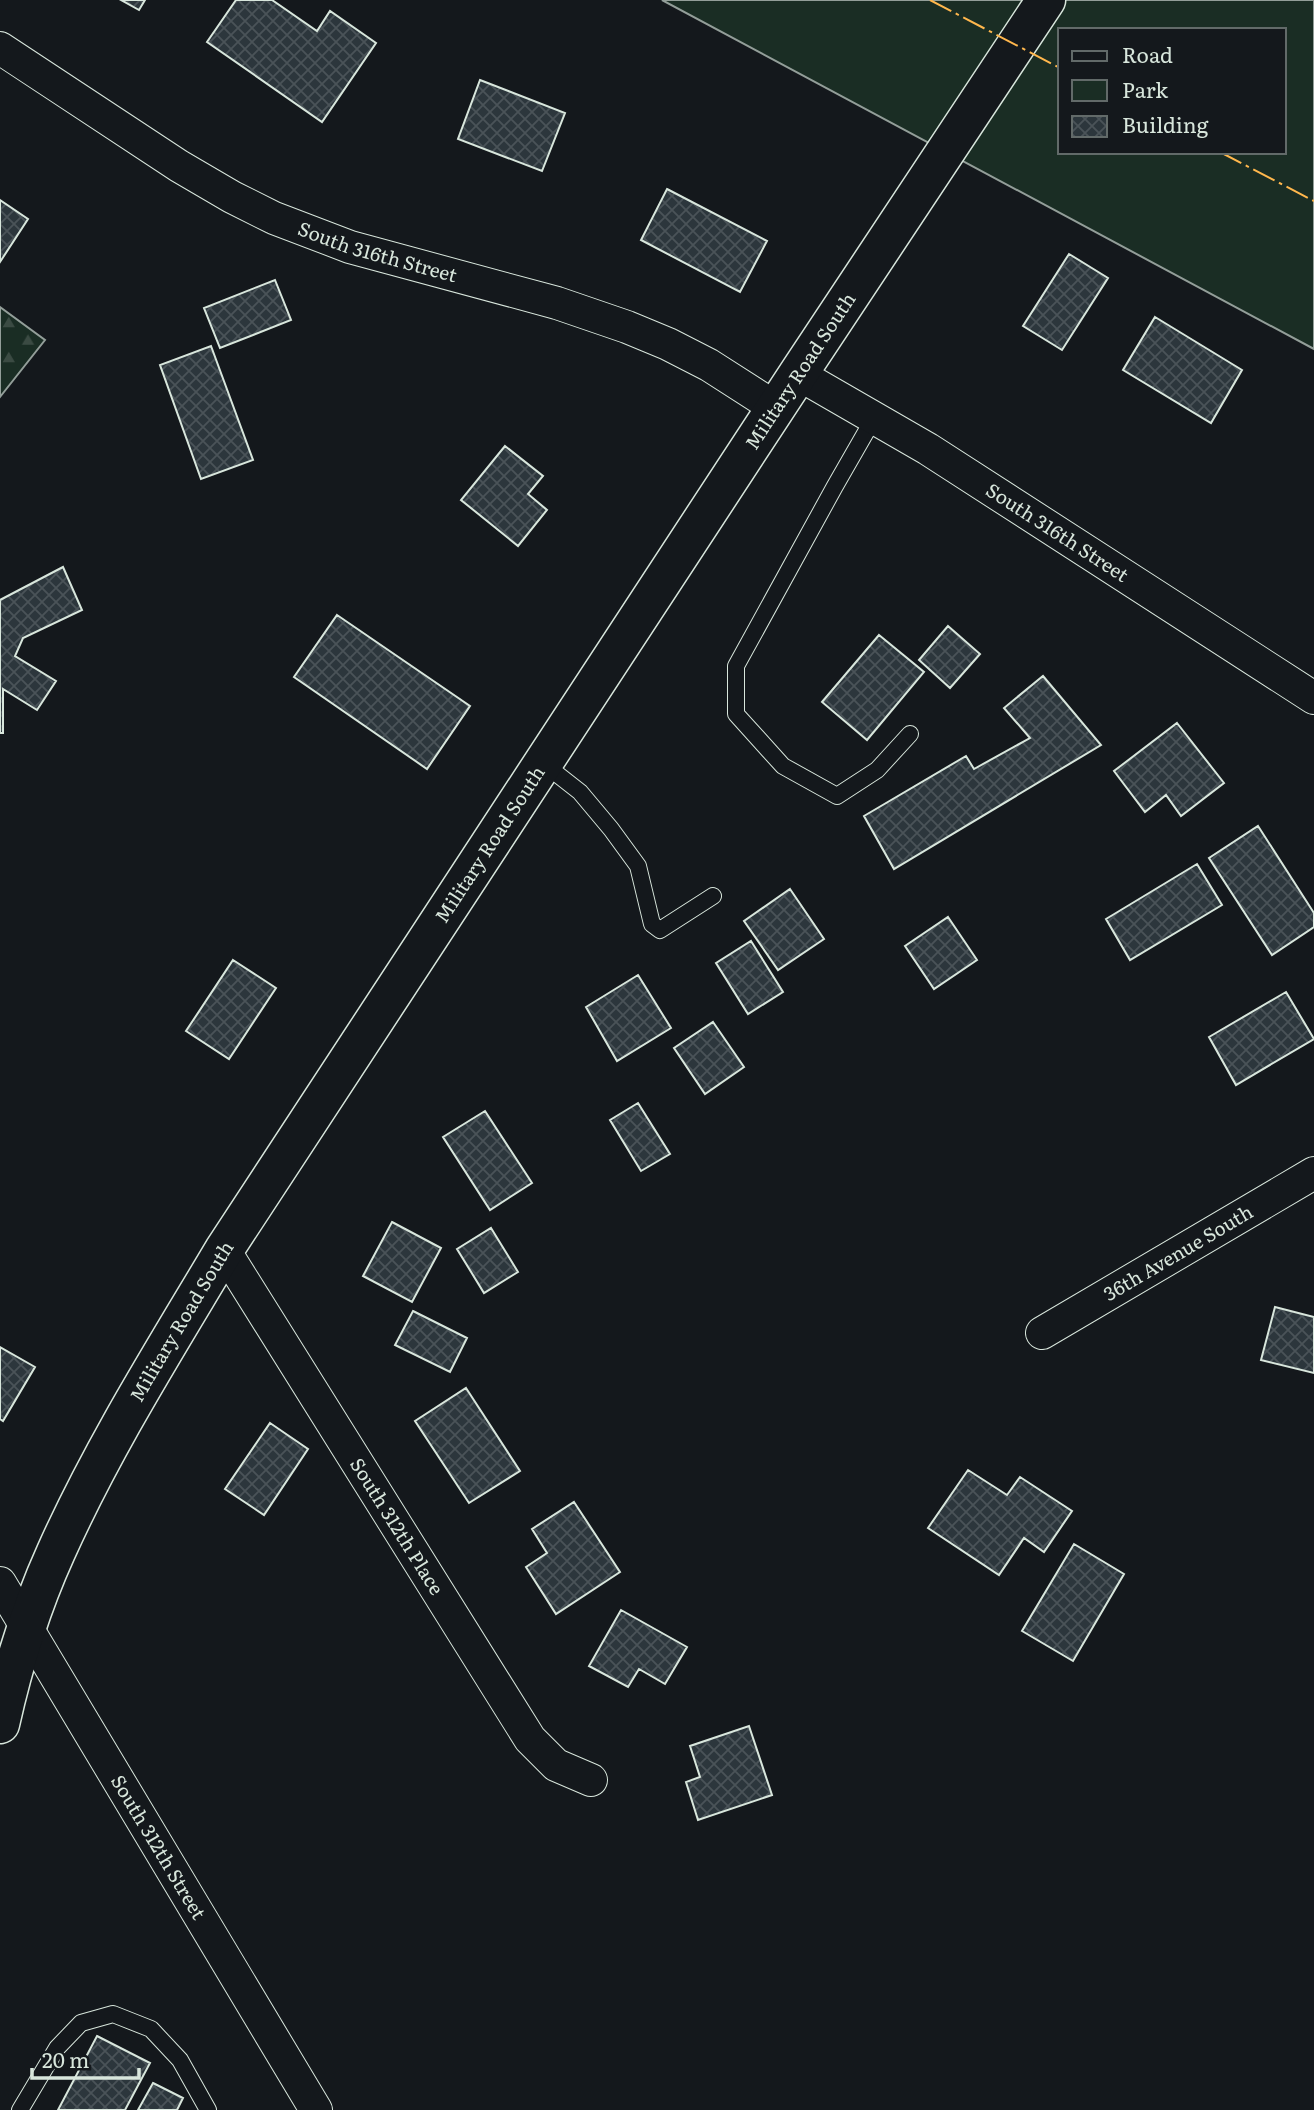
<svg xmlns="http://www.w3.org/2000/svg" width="1314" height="2110" viewBox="0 0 1314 2110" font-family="Literata,serif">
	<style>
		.green { fill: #1a2d24; stroke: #939e99; stroke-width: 2; fill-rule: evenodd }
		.forest { fill: url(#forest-firs); stroke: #939e99; stroke-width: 2 }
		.building { fill: url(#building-cross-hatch); stroke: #d8e6dc; stroke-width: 2 }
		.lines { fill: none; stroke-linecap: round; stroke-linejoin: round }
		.service-casing { stroke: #d8e6dc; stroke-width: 18 }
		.minor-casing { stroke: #d8e6dc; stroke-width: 34 }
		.secondary-casing { stroke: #d8e6dc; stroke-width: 41 }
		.service { stroke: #14181c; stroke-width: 16 }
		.minor { stroke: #14181c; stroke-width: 32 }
		.secondary { stroke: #14181c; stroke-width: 38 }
		.power { stroke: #ffb74d; stroke-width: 2; stroke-dasharray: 24 5 3.5 5; stroke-linecap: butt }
		.labels { text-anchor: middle; stroke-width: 5; stroke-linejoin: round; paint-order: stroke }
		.street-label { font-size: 19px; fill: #d8e6dc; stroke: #14181c }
	</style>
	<defs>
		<pattern id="forest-firs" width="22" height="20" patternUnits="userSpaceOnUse" patternTransform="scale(1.75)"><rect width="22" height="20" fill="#1a2d24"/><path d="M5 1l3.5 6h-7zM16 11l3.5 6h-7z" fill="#3b4b43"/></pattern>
		<pattern id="building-cross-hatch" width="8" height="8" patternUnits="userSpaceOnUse" patternTransform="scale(1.75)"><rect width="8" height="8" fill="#2c363c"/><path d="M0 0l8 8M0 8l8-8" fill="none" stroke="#4a5358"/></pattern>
	</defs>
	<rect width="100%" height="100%" fill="#14181c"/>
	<path class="green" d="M662,0H1314V349ZM1060,30H1284V152H1060Z"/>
	<path class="forest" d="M0,307L45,340L0,397Z"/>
	<path class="building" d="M121,0H145L139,10Z
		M236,0H272L317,31L330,11L376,43L322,122L207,42Z
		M480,80L565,113L542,171L458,139Z
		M667,189L767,241L740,292L641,240Z
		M0,200L28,219L0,262Z
		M1069,254L1108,278L1062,350L1023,326Z
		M275,280L291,320L220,348L204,308Z
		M1155,317L1242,370L1211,423L1123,370Z
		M211,346L253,460L201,479L160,365Z
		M505,446L543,476L528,494L547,510L518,546L461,500Z
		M63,567L82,610L23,638L15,656L56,681L37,710L3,689V733H0V600Z
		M337,615L470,706L427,769L294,677Z
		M948,626L980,654L950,688L919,660Z
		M879,635L924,672L867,740L822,702Z
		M1043,676L1101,745L894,869L864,816L966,756L974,769L1030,738L1004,708Z
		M1177,723L1224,783L1181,816L1166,795L1145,812L1114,771Z
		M1258,826L1314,913V927L1272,955L1209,858Z
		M1197,864L1222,905L1130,960L1106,919Z
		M790,889L824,939L778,970L744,921Z
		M948,917L977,960L934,989L905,946Z
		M751,941L783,992L748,1014L716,963Z
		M233,960L276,988L229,1059L186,1031Z
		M638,975L671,1028L617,1061L586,1007Z
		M1286,992L1314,1039L1236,1085L1209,1037Z
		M713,1022L744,1067L705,1094L674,1048Z
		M638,1103L670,1154L641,1171L610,1120Z
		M485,1111L532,1183L490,1210L443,1137Z
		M392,1222L441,1248L412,1302L363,1276Z
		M491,1228L518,1272L484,1293L457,1249Z
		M1275,1307L1314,1317V1373L1261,1360Z
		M413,1311L467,1338L450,1372L395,1345Z
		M0,1347L35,1367L3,1421L0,1419Z
		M466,1388L520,1471L469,1503L415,1421Z
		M270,1423L308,1449L264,1515L225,1489Z
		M968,1470L1007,1495L1020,1477L1072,1511L1044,1552L1024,1538L999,1575L928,1528Z
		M574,1502L620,1572L556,1614L526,1567L547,1553L532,1529Z
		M1074,1544L1124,1574L1073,1661L1022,1631Z
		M621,1610L687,1647L665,1684L639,1669L628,1687L589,1666Z
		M749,1726L772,1795L698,1820L686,1782L700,1777L690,1746Z
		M97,2036L150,2063L125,2110H58Z
		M153,2083L183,2098L177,2110H138Z"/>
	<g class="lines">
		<g class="service-casing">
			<path id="service" d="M874,418L835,486L736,666V714L783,766L837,796L877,770L910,734
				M543,763L580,792L611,829L638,866L652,924L660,930L713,896
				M20,2110L57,2048L81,2023L113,2014L151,2029L180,2060L208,2110"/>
		</g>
		<g class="minor-casing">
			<g id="minor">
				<path id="s1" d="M0,48L179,166L232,197L274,218L350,247L557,303L627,327L668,344L709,365L776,408"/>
				<path id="s2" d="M798,374L928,449L1314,698"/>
				<path id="s3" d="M224,1250L530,1739L556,1765L591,1780"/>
				<path id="s4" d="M1042,1333L1314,1173"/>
				<path id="s5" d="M0,1583L316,2110"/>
			</g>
		</g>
		<g class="secondary-casing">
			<g id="secondary">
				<path id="s6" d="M0,1724C13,1666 31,1607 56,1552C103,1447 165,1349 224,1250L798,374L1046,0"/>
			</g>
		</g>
		<use href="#service" class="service"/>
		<use href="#minor" class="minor"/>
		<use href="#secondary" class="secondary"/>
		<path class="power" d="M930,0L1060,68
			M1220,152L1314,201"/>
	</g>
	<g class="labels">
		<g class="street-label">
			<text dy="7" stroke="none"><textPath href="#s1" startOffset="432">South 316th Street</textPath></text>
			<text dy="7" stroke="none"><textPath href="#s6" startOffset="1578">Military Road South</textPath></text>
			<text dy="7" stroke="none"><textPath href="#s2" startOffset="304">South 316th Street</textPath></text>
			<text dy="7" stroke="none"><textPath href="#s6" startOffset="1012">Military Road South</textPath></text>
			<text dy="7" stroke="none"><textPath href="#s4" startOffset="158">36th Avenue South</textPath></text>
			<text dy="7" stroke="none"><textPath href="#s6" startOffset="444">Military Road South</textPath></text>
			<text dy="7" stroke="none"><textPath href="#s3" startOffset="326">South 312th Place</textPath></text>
			<text dy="7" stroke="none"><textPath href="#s5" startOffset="308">South 312th Street</textPath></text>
		</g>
	</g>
	<rect x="1058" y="28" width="228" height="126" fill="#14181c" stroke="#626a69" stroke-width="2"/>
	<rect x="1072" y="51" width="35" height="10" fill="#14181c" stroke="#626a69" stroke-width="2"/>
	<text x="1122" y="63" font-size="21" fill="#d8e6dc">Road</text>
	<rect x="1072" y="80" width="35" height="21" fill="#1a2d24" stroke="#626a69" stroke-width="2"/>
	<text x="1122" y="98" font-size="21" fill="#d8e6dc">Park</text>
	<rect x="1072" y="116" width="35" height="21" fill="url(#building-cross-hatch)" stroke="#626a69" stroke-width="2"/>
	<text x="1122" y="133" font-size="21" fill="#d8e6dc">Building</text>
	<path d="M32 2068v10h107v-10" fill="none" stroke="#d8e6dc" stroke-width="3.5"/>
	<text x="42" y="2068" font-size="21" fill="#d8e6dc" stroke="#14181c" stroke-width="5" paint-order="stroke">20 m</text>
</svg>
